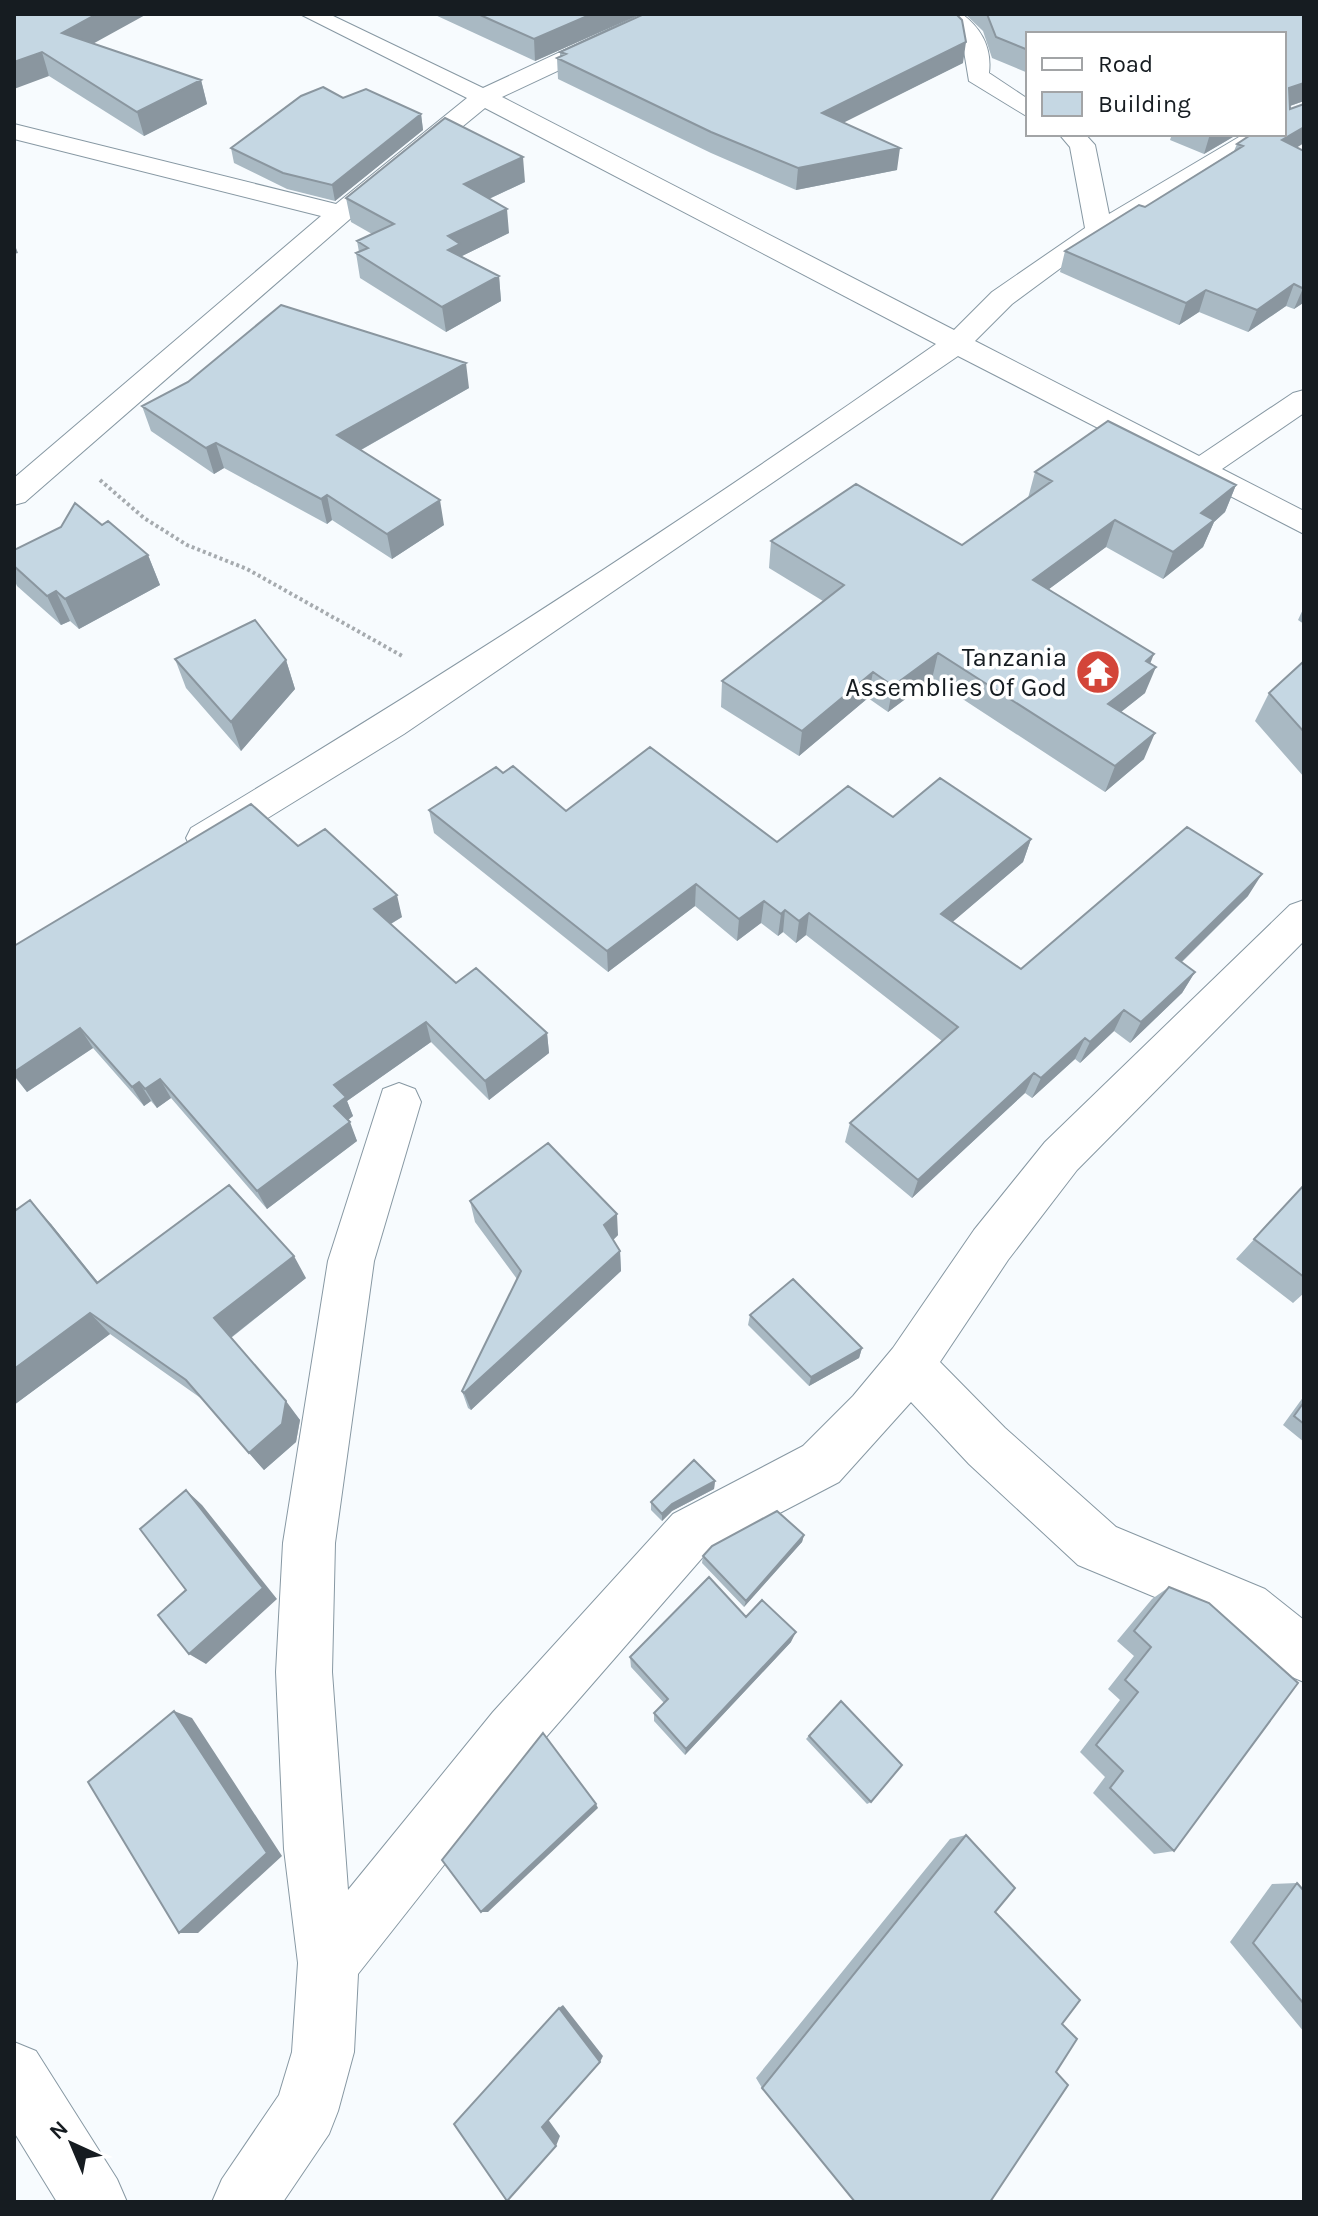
<svg xmlns="http://www.w3.org/2000/svg" width="1318" height="2216" viewBox="0 0 1318 2216" font-family="Karla,sans-serif">
	<style>
		.lines { fill: none; stroke-linecap: round; stroke-linejoin: round }
		.minor-casing { stroke: #8798a3; stroke-width: 2 }
		.path { stroke: #a6abaf; stroke-width: 4; stroke-dasharray: 3 3; stroke-linecap: butt }
		.minor { fill: #fff; fill-rule: evenodd }
		.wall { fill: #a9b9c3 }
		.shaded-wall { fill: #8a969f }
		.building { fill: #c5d7e3; stroke: #8a969f; stroke-width: 2 }
		.labels { text-anchor: middle; stroke-width: 7; stroke-linejoin: round; paint-order: stroke }
		.poi-label { font-size: 26px; fill: #161c21; stroke: #fff; text-anchor: end }
	</style>
	<rect width="100%" height="100%" fill="#f7fbfe"/>
	<g class="lines">
		<g class="minor-casing">
			<path id="minor" d="M300,14H329L483,88L642,14H671L668,19L502,97L954,330L992,292L1085,228L1070,147L1059,134H1085L1095,145L1109,214L1244,134H1274L1077,256L1012,304L975,341L1199,456L1293,393L1304,390V413L1222,469L1304,511V534L958,356L404,734L219,848L205,853L191,848L186,838L191,828C445,676 694,514 936,344L485,108L350,219L25,502L14,505V478L321,216L14,139V124L336,204L467,98Z
				M935,14H962C982,29 992,48 989,73L1028,99V117L969,81L962,39Z
				M1304,900V941L1077,1170L1008,1260L940,1362L1005,1428L1116,1527L1265,1589L1304,1620V1682L1285,1674L1227,1627L1078,1565L969,1464L911,1402L839,1482L709,1550L533,1752L358,1974L354,2052L338,2111L329,2134L283,2202H212L222,2179L279,2095L292,2052L298,1963L284,1849L276,1672L283,1543L328,1261L383,1089L399,1083L415,1089L421,1102L374,1261L335,1543L332,1672L348,1890L493,1712L673,1514L803,1446L853,1396L893,1348L974,1230L1045,1142L1290,905Z
				M14,2042L36,2051L117,2179L127,2202H57L14,2132Z"/>
		</g>
		<path class="path" d="M100,480L144,518L187,545L247,569L404,657"/>
		<use href="#minor" class="minor"/>
	</g>
	<path class="wall" d="M14,14L93,44L201,80L207,104L144,136L49,76Z
		M433,14H641L535,61Z
		M965,14H1304V101L1290,106L1297,148L1304,151V304L1303,303L1294,309L1286,306L1248,332L1199,312L1179,325L1060,272L1065,251L1145,207L1234,151L1237,144L1284,134V34H1028V73L992,58L983,31Z
		M560,52L963,63L843,122L897,170L796,190L711,153L558,79L557,58L560,57Z
		M343,98L421,114L423,130L335,201L287,189L234,163L231,148Z
		M1172,134H1238L1204,154L1170,140Z
		M525,182L489,199L509,233L462,256L499,276L501,301L446,332L360,278L356,253L359,252L357,241L372,234L351,222L346,198Z
		M188,382L469,388L361,450L444,525L392,559L332,520L327,524L224,468L214,474L151,431L142,406Z
		M1035,472L1236,485L1225,512L1214,522L1203,547L1163,579L1106,547L1049,589L1150,664L1145,693L1121,712L1144,759L1105,792L932,679L888,712L868,698L799,756L721,707L722,681L823,601L769,568L771,541L962,545L1028,498Z
		M102,525L148,555L160,585L79,629L70,621L61,625L17,586L14,579V550Z
		M1304,607V624L1298,620Z
		M175,659L286,660L295,689L241,751L186,688Z
		M1304,661V777L1255,721L1269,693Z
		M503,773L566,811L777,842L893,817L1031,839L1023,862L952,922L1021,969L1248,896L1182,962L1195,972L1182,993L1130,1043L1114,1031L1080,1063L1075,1059L1032,1098L1025,1093L912,1198L845,1142L850,1123L942,1041L806,935L796,943L783,932L778,936L761,923L737,941L695,906L608,972L434,833L429,810Z
		M298,846L402,917L391,924L456,983L547,1033L549,1053L489,1100L431,1042L347,1101L353,1116L348,1120L357,1141L267,1209L171,1098L157,1108L151,1101L144,1106L93,1048L27,1092L14,1076V946Z
		M1304,1185V1293L1293,1303L1236,1259Z
		M470,1201L618,1235L613,1240L620,1251L621,1271L471,1410L468,1408L462,1391L517,1279L475,1222Z
		M14,1206L17,1209L51,1224L98,1282L306,1278L231,1338L300,1420L296,1442L264,1470L202,1399L110,1334L14,1405Z
		M750,1315L862,1348L859,1358L809,1386L748,1325Z
		M1304,1396V1442L1283,1425Z
		M715,1481L714,1489L672,1511L662,1521L651,1510V1502Z
		M804,1535L802,1542L744,1607L702,1563L703,1556Z
		M1169,1587L1174,1851L1154,1854L1093,1793L1105,1777L1080,1752L1120,1700L1108,1689L1134,1656L1117,1641L1152,1599Z
		M746,1617L791,1642L685,1755L654,1721V1713L664,1703L631,1667L630,1657Z
		M841,1701L871,1802L867,1804L806,1739Z
		M966,1835L995,1912L1062,2024L1056,2072L762,2088L756,2078L950,1839Z
		M1297,1883L1304,1891V2032L1230,1942L1272,1884Z"/>
	<path class="shaded-wall" d="M97,14H147L69,57L62,33Z
		M592,14H641L535,61L534,39Z
		M966,42L963,63L821,134L822,113Z
		M42,52L49,76L14,89V62Z
		M201,80L207,104L144,136L137,112Z
		M1304,83V101L1284,108L1289,88Z
		M421,114L423,130L335,201L332,185Z
		M1304,127V143L1274,162L1282,140Z
		M1210,134H1238L1204,154Z
		M900,148L897,170L796,190L798,168Z
		M523,157L525,182L467,209L464,184Z
		M507,209L509,233L462,256L463,269L448,250V236Z
		M14,243L18,253L14,254Z
		M499,276L501,301L446,332L442,307Z
		M1294,284L1286,306L1248,332L1257,310Z
		M1304,286V300L1303,303L1294,309Z
		M1206,290L1199,312L1179,325L1186,303Z
		M466,363L469,388L343,460L337,435Z
		M216,443L224,468L214,474L206,448Z
		M1236,485L1225,512L1214,522L1203,547L1163,579L1173,552L1201,513Z
		M327,495L332,520L327,524L321,499Z
		M440,500L444,525L392,559L387,534Z
		M1115,520L1106,547L1026,606L1033,580Z
		M148,555L160,585L79,629L65,599Z
		M56,591L70,621L61,625L47,596Z
		M938,653L932,679L888,712L893,686Z
		M1154,654L1146,674L1156,667L1145,693L1098,730L1108,704L1146,661Z
		M286,660L295,689L241,751L231,722Z
		M873,672L868,698L799,756L802,731Z
		M1155,733L1144,759L1105,792L1115,766Z
		M1031,839L1023,862L935,937L941,914Z
		M1262,874L1248,896L1164,979L1176,958Z
		M696,884L695,906L608,972L607,951Z
		M397,895L402,917L380,930L374,909Z
		M764,901L761,923L737,941L739,919Z
		M785,910L783,932L778,936L781,914Z
		M809,913L806,935L796,943L799,921Z
		M1195,972L1182,993L1130,1043L1141,1022Z
		M1124,1010L1114,1031L1080,1063L1090,1042Z
		M426,1022L431,1042L347,1101L353,1116L341,1125L334,1106V1085Z
		M80,1028L93,1048L27,1092L14,1075V1072Z
		M547,1033L549,1053L489,1100L485,1081Z
		M1085,1038L1075,1059L1032,1098L1041,1078Z
		M1034,1073L1025,1093L912,1198L918,1180Z
		M160,1079L171,1098L157,1108L145,1089Z
		M139,1082L151,1101L144,1106L132,1087Z
		M350,1122L357,1141L267,1209L257,1191Z
		M30,1200L51,1224L116,1305L97,1283Z
		M617,1214L618,1235L606,1247L604,1225Z
		M620,1251L621,1271L471,1410L464,1393Z
		M294,1256L306,1278L229,1339L214,1318Z
		M90,1313L110,1334L14,1405V1369Z
		M862,1348L859,1358L809,1386L811,1377Z
		M286,1401L300,1420L296,1442L264,1470L249,1453Z
		M715,1481L714,1489L672,1511L662,1521V1514L672,1504Z
		M186,1490L202,1505L277,1599L206,1664L189,1654Z
		M804,1535L802,1542L744,1607L746,1601Z
		M796,1632L791,1642L685,1755L686,1749Z
		M174,1711L192,1718L282,1856L198,1933H179Z
		M596,1804L598,1808L488,1912H481Z
		M563,2005L603,2056L600,2062L559,2008Z
		M547,2118L560,2136L556,2146L542,2127Z"/>
	<path class="building" d="M14,14H97L62,33L201,80L137,112L42,52L14,62Z
		M478,14H592L534,39Z
		M644,14H956L962,20L966,42L822,113L900,148L798,168L711,132L557,58L566,54L560,52Z
		M987,14H1304V83L1289,88L1290,109L1304,104V127L1282,140L1304,151V286L1302,288L1294,284L1257,310L1206,290L1186,303L1065,251L1139,205L1145,207L1243,146L1237,144L1252,134H1284V34H1028V50L996,37Z
		M323,87L343,98L366,89L421,114L332,185L283,173L231,148L301,96Z
		M445,118L523,157L464,184L507,209L448,236L460,244L448,250L499,276L442,307L356,253L368,248L357,241L394,224L346,198Z
		M281,305L466,363L337,435L440,500L387,534L327,495L321,499L216,443L206,448L142,406L188,382Z
		M1108,421L1236,485L1201,513L1214,520L1173,552L1115,520L1033,580L1154,654L1146,661L1156,667L1108,704L1155,733L1115,766L938,653L893,686L873,672L802,731L722,681L844,585L771,541L856,484L962,545L1052,481L1035,472Z
		M75,503L102,525L108,521L148,555L65,599L56,591L47,596L14,566V550L61,527Z
		M255,620L286,660L231,722L175,659Z
		M1304,661V732L1269,693Z
		M650,747L777,842L848,786L893,817L940,778L1031,839L941,914L1021,969L1187,827L1262,874L1176,958L1195,972L1141,1022L1124,1010L1090,1042L1085,1038L1041,1078L1034,1073L918,1180L850,1123L958,1027L809,913L799,921L785,910L781,914L764,901L739,919L696,884L607,951L429,810L496,767L503,773L513,766L566,811Z
		M251,804L298,846L325,829L397,895L374,909L456,983L476,968L547,1033L485,1081L426,1022L334,1085L346,1097L334,1106L350,1122L257,1191L160,1079L145,1089L139,1082L132,1087L80,1028L14,1072V946Z
		M548,1143L617,1214L604,1225L620,1251L464,1393L462,1391L521,1271L470,1201Z
		M229,1185L294,1256L214,1318L286,1401L282,1424L249,1453L186,1380L90,1313L14,1369V1207L16,1210L30,1200L97,1283Z
		M1304,1185V1277L1254,1239Z
		M793,1279L862,1348L811,1377L750,1315Z
		M1304,1402V1424L1294,1416Z
		M694,1460L715,1481L672,1504L662,1514L651,1502Z
		M186,1490L263,1588L189,1654L158,1615L186,1590L140,1529Z
		M777,1511L804,1535L746,1601L703,1556L712,1546Z
		M709,1577L746,1617L762,1600L796,1632L686,1749L654,1713L668,1699L630,1657Z
		M1169,1587L1209,1603L1298,1683L1174,1851L1110,1788L1123,1771L1096,1745L1138,1692L1125,1680L1151,1647L1134,1631Z
		M841,1701L902,1765L871,1802L809,1736Z
		M174,1711L267,1853L179,1933L88,1782Z
		M543,1733L596,1804L481,1912L442,1860Z
		M966,1835L1015,1888L995,1912L1080,2000L1062,2024L1077,2039L1056,2072L1068,2085L990,2202H855L762,2088Z
		M1297,1883L1304,1891V2004L1253,1943Z
		M559,2008L600,2062L542,2127L556,2146L507,2201L454,2124Z"/>
	<defs>
		<g id="temple-disc" transform="scale(2.3)"><circle r="9.5" fill="#d34539" stroke="#fff"/><path d="M0-6L5-2H3V0L6.5 2.5H4V6H1.5V3h-3V6H-4V2.5H-6.5L-3 0V-2H-5Z" fill="#fff"/></g>
	</defs>
	<g fill-rule="evenodd">
		<use href="#temple-disc" x="1098" y="672"/>
	</g>
	<g class="labels">
		<g class="poi-label">
			<text x="1067" y="666">Tanzania<tspan x="1067" dy="30">Assemblies Of God</tspan></text>
		</g>
	</g>
	<rect width="1318" height="2216" fill="none" stroke="#161c21" stroke-width="32"/>
	<rect x="1026" y="32" width="260" height="104" fill="#ffffff" stroke="#a2a4a6" stroke-width="2"/>
	<rect x="1042" y="58" width="40" height="12" fill="#ffffff" stroke="#a2a4a6" stroke-width="2"/>
	<text x="1098" y="72" font-size="24" fill="#161c21">Road</text>
	<rect x="1042" y="92" width="40" height="24" fill="#c5d7e3" stroke="#a2a4a6" stroke-width="2"/>
	<text x="1098" y="112" font-size="24" fill="#161c21">Building</text>
	<g transform="translate(72 2144) rotate(316)" stroke="#ffffff" stroke-width="6" paint-order="stroke">
	<path d="M0-6L14 30L0 20L-14 30Z" fill="#161c21"/>
	<text y="-12" font-size="22" font-weight="bold" text-anchor="middle" fill="#161c21">N</text>
	</g>
</svg>
